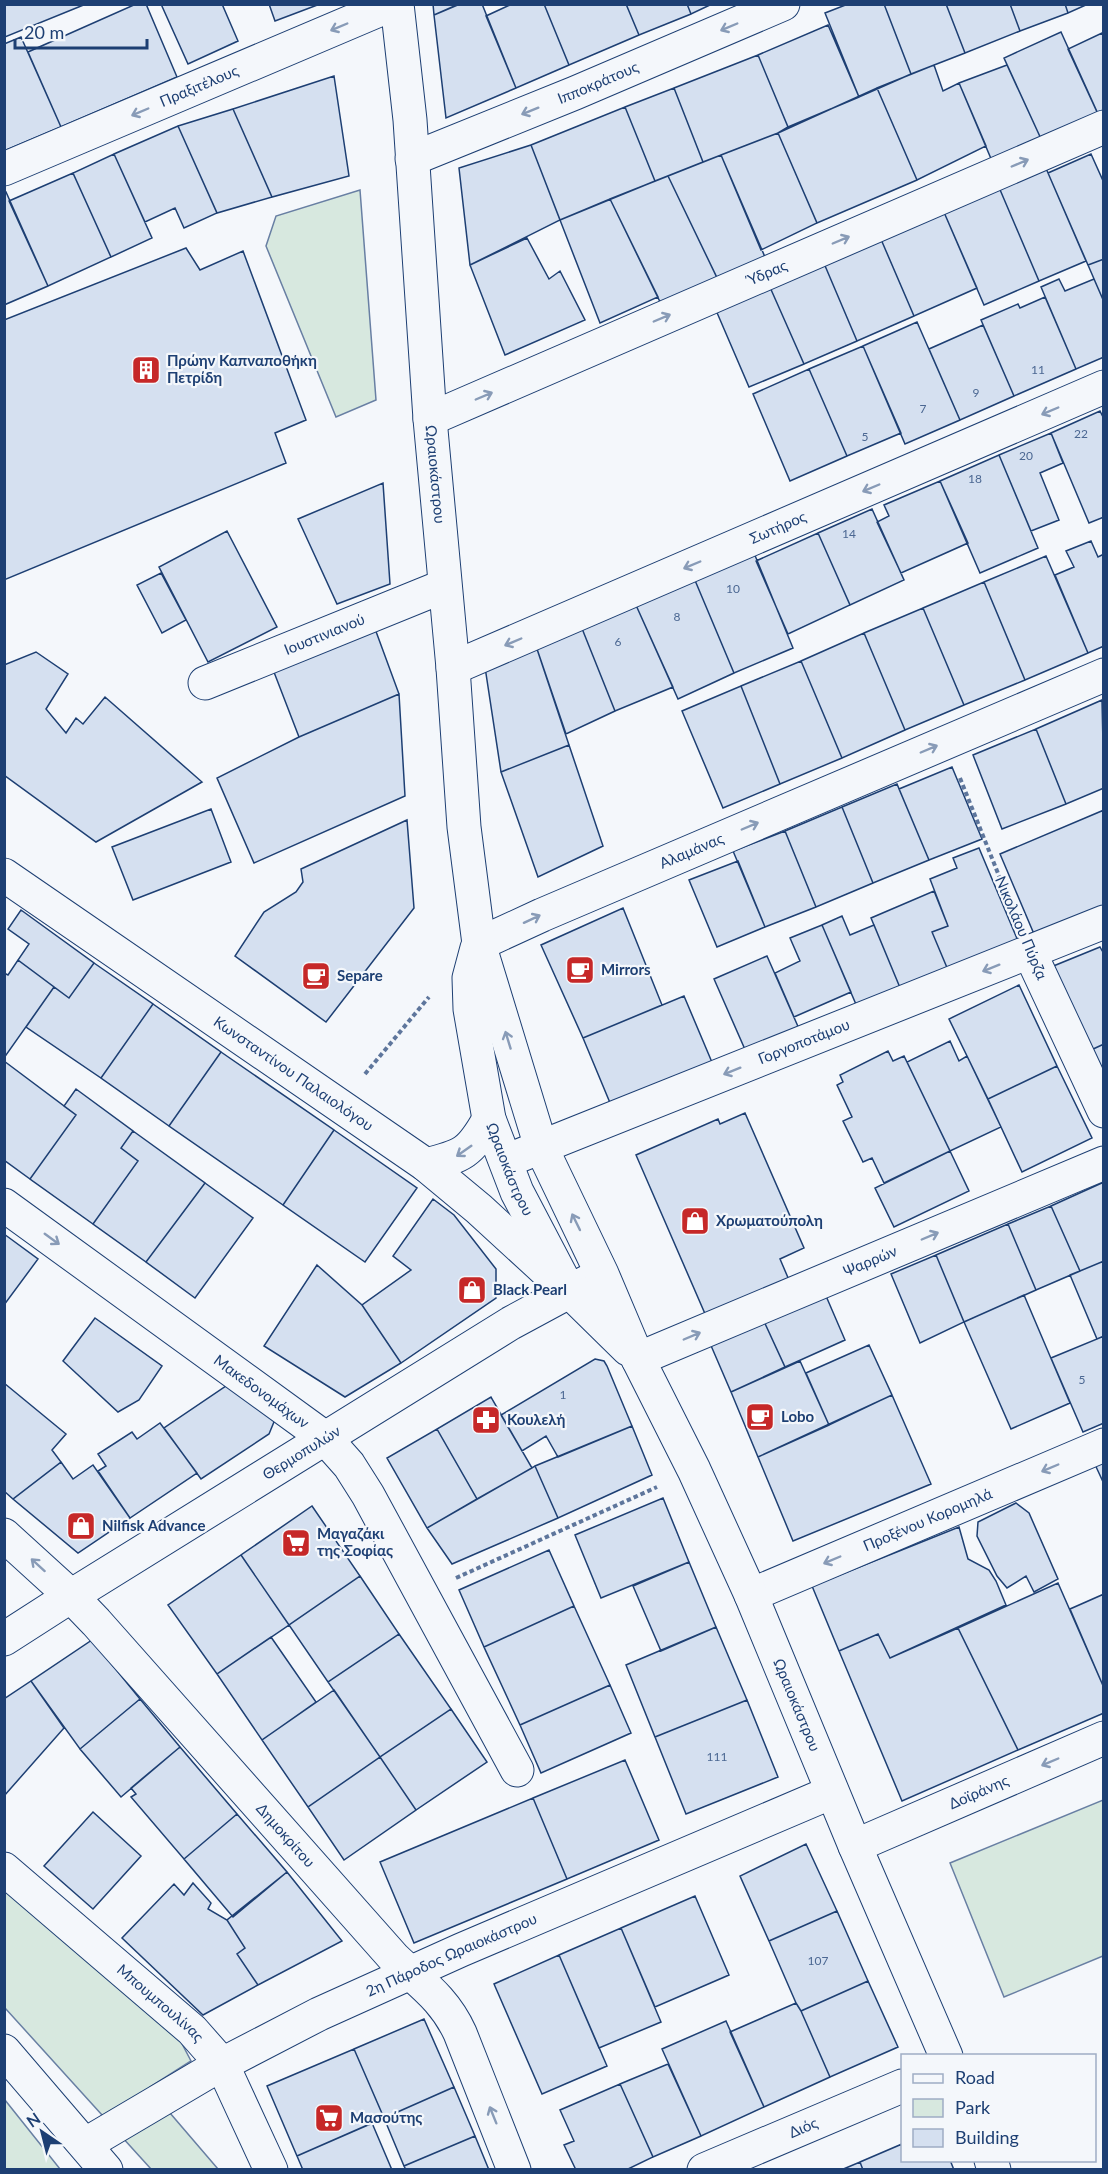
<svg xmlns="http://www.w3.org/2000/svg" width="1108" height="2174" viewBox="0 0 1108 2174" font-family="Lato,sans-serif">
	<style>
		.green { fill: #d7e8df; stroke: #687fa3; stroke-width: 1.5 }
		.building { fill: #d5e0f0; stroke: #1d3f73; stroke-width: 1.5 }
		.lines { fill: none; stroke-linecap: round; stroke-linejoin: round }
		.minor-casing { stroke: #1d3f73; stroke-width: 35 }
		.major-casing { stroke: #1d3f73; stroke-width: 35 }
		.path { stroke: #5e769c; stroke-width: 4; stroke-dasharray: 4.5 3; stroke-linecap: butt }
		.minor { stroke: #f4f7fb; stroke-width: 33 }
		.major { stroke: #f4f7fb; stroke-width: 33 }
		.oneway { stroke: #889bb7 }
		.labels { text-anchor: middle; stroke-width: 4.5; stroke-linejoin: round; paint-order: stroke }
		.number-label { font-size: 12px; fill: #4b6792 }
		.street-label { font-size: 15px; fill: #1d3f73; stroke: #f4f7fb }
		.poi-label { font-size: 15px; font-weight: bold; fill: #1d3f73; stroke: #f4f7fb; text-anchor: start }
	</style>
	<rect width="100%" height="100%" fill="#f4f7fb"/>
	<path class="green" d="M360,190L376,400L336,417L266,246L276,216Z
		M1103,1800V1956L1004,1997L950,1863Z
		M5,1890L180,2040L191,2061L150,2087L158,2099L218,2169H151L5,2008Z
		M5,2100L60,2169H5Z"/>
	<path class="building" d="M4,4H86L5,37Z
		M136,4H146L177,77L61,127L28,52Z
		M161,4H222L238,41L188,64Z
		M269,4H320L275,21Z
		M433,4H459L434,15Z
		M460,4H482L516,88L446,118L434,15Z
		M512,4H544L569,65L516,88L486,16Z
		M544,4H626L639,35L569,65Z
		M626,4H687L691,14L639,35Z
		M687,4H712L691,14Z
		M848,4H884L911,74L859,97L825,13Z
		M884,4H946L965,53L911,74Z
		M946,4H1010L1020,31L965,53Z
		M1010,4H1065L1068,13L1020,31Z
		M1065,4H1088L1068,13Z
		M828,25L859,97L788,127L758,55Z
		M1061,32L1098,114L1042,141L1004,58Z
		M1102,33L1104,37V112L1098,114L1068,49Z
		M21,37L61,127L4,151V44Z
		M758,55L788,127L778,133L703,162L674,88Z
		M934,65L943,91L959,83L986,146L917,180L877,88Z
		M1007,65L1042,141L992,161L959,83Z
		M334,76L349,176L272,197L233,109Z
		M674,88L703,162L655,181L625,107Z
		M877,88L917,180L817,223L778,133Z
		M625,107L655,181L560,220L531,145Z
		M233,109L272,197L217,213L178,126Z
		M178,126L217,213L184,228L175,208L145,222L114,154Z
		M778,133L817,223L761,250L721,155Z
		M531,145L560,220L470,265L459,168Z
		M114,154L152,238L111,257L73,173Z
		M1091,154L1104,183V259L1088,265L1048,173Z
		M721,155L768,264L720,284L668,176Z
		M1045,166L1086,261L1039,281L998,185Z
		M73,173L111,257L48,286L9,201Z
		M668,176L720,284L664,310L610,199Z
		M998,185L1039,281L984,305L943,210Z
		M6,192L48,286L4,305V193Z
		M610,199L658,297L600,323L560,220Z
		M943,210L977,288L914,316L880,237Z
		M880,237L914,316L857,341L823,261Z
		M527,238L549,279L560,271L585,320L505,355L470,265Z
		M186,248L200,270L243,251L306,420L275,433L286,463L4,580V320Z
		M1104,259V302L1088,265Z
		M823,261L857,341L804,364L769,285Z
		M1059,279L1065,291L1094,279L1104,302V357L1076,369L1041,287Z
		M769,285L804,364L749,387L715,308Z
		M1045,297L1076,369L1014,396L981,320L1018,304L1020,308Z
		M917,322L960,420L905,444L863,346Z
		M983,325L1014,396L960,420L929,349Z
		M863,346L901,433L847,456L809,369Z
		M809,369L847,456L790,481L753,394Z
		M1100,411L1104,419V517L1089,523L1051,433Z
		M1051,433L1063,463L1040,473L1059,520L1031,531L999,455Z
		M999,455L1038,548L980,573L940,481Z
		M940,481L968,543L901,573L877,522L889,516L884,505Z
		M383,483L390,584L337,604L298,519Z
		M872,509L904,580L850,605L818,533Z
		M227,531L277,627L208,662L159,567Z
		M818,533L850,605L788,634L756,561Z
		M1091,541L1098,557L1104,554V646L1088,653L1055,575L1074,567L1066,551Z
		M754,553L793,648L734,673L694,578Z
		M1046,556L1088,653L1025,680L984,582Z
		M161,573L186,620L162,633L137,585Z
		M694,578L734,673L678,699L635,603Z
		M984,582L1025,680L964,705L923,608Z
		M635,603L673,687L615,711L581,626Z
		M923,608L964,705L905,730L864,633Z
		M374,626L399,694L299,737L272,667Z
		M581,626L615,711L566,734L536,646Z
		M864,633L905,730L842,758L801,661Z
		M536,646L569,745L501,772L485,667Z
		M36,652L68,674L46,709L66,733L76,718L83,724L105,697L202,782L96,842L4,775V665Z
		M801,661L842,758L780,784L741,686Z
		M741,686L780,784L723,808L682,711Z
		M399,694L405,796L254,863L217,778L299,737Z
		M1102,700L1104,788L1066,804L1036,729Z
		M1036,729L1066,804L1002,829L973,755Z
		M569,745L603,846L538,877L501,772Z
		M952,767L982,839L929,860L899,789Z
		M897,784L929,860L873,883L842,807Z
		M842,807L873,883L816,907L785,831Z
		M211,809L231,862L133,900L112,847Z
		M1104,810V906L1034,934L1000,854Z
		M407,820L414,908L326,1022L235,956L264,912L296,892L303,882L301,869Z
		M785,831L816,907L765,927L733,851Z
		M979,848L1018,941L948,970L932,932L948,926L930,879L957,868L953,858Z
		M738,861L765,927L717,947L689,880Z
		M934,891L948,926L932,932L948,970L901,990L871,918Z
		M623,908L662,1005L583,1038L541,945Z
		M21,910L94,963L69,998L18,960L29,944L8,929Z
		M842,916L850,935L874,925L901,990L858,1009L822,925Z
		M822,925L851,992L794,1017L775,973L800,961L790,938Z
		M1100,947L1104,954V1044L1091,1050L1051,967Z
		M767,956L800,1031L747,1054L714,979Z
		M18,960L54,987L4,1058V973L8,975Z
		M94,963L153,1004L101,1078L26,1027L54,987L69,998Z
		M1019,985L1057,1066L988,1099L949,1019Z
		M684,996L714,1067L613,1110L583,1038Z
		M153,1004L221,1052L169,1126L101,1078Z
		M950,1041L959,1061L967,1056L1001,1127L950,1151L907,1062Z
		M1104,1044V1076L1091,1050Z
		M888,1051L893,1061L904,1056L950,1151L884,1183L872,1158L863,1162L843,1121L852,1117L837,1085L843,1082L840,1075Z
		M221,1052L334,1130L283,1205L169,1126Z
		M4,1061L76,1115L30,1179L4,1160Z
		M1057,1066L1092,1138L1022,1172L988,1099Z
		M76,1089L133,1131L121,1148L138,1161L93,1224L30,1179L76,1115L64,1106Z
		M745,1113L804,1248L780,1259L789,1280L706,1316L636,1155L718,1119L720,1124Z
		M334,1130L417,1188L365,1262L283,1205Z
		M133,1131L205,1183L146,1262L93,1224L138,1161L121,1148Z
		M950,1151L969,1191L894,1227L875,1188Z
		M1104,1182V1261L1080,1271L1051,1206Z
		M205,1183L253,1218L195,1298L146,1262Z
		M433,1199L454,1215L496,1269V1298L401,1363L362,1305L411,1270L393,1256Z
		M1051,1206L1080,1271L1036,1290L1008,1224Z
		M1008,1224L1036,1290L964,1322L936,1255Z
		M4,1234L38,1259L4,1305Z
		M936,1255L964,1322L920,1343L891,1274Z
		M1104,1261V1336L1097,1339L1070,1275Z
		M317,1265L362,1305L401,1363L345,1397L264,1346Z
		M823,1289L845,1340L785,1367L762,1317Z
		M1024,1295L1070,1403L1011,1429L964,1322Z
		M762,1317L785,1367L731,1392L709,1341Z
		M95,1318L162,1366L139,1400L118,1412L63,1361Z
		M1104,1336V1423L1083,1432L1051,1358Z
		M869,1345L892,1395L829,1425L806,1373Z
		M595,1359L604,1361L607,1366L632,1426L558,1457L546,1436L522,1451L501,1415Z
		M800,1361L829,1425L758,1457L731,1392Z
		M232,1382L276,1417L269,1434L201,1479L164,1428Z
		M4,1383L66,1434L52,1450L61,1462L13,1499L4,1491Z
		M892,1395L931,1484L793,1541L758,1457Z
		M491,1397L532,1468L477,1499L437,1429Z
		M160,1423L197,1473L130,1518L98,1471L106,1466L98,1454L132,1432L137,1439Z
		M632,1426L652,1475L558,1518L535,1466Z
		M437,1429L477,1499L427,1528L387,1458Z
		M1104,1453V1484L1092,1458Z
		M61,1462L73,1479L93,1465L130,1518L78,1553L13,1499Z
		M535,1466L558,1518L452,1564L427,1528Z
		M663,1498L689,1562L601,1598L575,1535Z
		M1016,1503L1029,1513L1058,1579L1034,1592L1026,1576L1007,1588L997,1576L977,1536L978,1522Z
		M312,1506L360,1576L289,1625L241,1555Z
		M959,1527L968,1559L989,1570L996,1581L1006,1605L890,1658L878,1634L839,1651L812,1586Z
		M549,1550L574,1606L484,1647L459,1590Z
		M241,1555L289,1625L217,1674L168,1605Z
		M689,1562L716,1627L661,1651L633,1586Z
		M360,1576L399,1634L328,1682L289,1625Z
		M1058,1583L1104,1688V1713L1018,1750L958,1628Z
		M1104,1594V1688L1070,1609Z
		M574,1606L610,1685L520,1725L484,1647Z
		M716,1627L747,1700L655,1737L626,1665Z
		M958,1628L1018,1750L902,1801L839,1651L878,1634L890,1658Z
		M399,1634L451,1709L380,1757L328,1682Z
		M271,1637L316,1702L262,1740L217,1674Z
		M92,1640L140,1699L80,1749L31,1681Z
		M31,1681L64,1728L4,1796V1699Z
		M610,1685L631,1733L541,1773L520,1725Z
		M334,1690L380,1757L308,1807L262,1740Z
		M140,1699L180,1747L121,1797L80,1749Z
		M747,1700L778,1777L686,1814L655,1737Z
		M451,1709L487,1762L416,1810L380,1757Z
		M180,1747L237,1814L184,1859L131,1797L136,1794L131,1788Z
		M380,1757L416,1810L344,1860L308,1807Z
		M625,1760L659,1840L567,1879L533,1798Z
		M533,1798L567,1879L414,1943L380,1862Z
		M93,1812L141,1856L93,1909L44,1866Z
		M237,1814L287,1872L233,1917L184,1859Z
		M806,1844L837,1911L769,1941L740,1876Z
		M287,1872L342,1941L258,1985L237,1954L245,1948L227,1920Z
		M193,1883L211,1903L208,1909L227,1920L245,1948L237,1954L258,1985L203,2015L122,1938L174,1884L184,1895Z
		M695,1896L729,1975L655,2007L621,1928Z
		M837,1911L868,1981L801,2011L796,2003L769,1941Z
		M621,1928L661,2022L599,2048L559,1955Z
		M559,1955L607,2066L542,2094L494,1984Z
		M868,1981L898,2047L830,2077L801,2011Z
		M796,2003L801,2011L830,2077L764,2107L730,2032Z
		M424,2019L454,2087L384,2118L354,2049Z
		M726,2021L764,2107L701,2136L662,2049Z
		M354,2049L384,2118L297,2156L267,2086Z
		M668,2064L701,2136L653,2157L620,2084Z
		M620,2084L653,2157L626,2170H576L564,2145L574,2141L560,2110Z
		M454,2087L475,2136L404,2166L384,2118Z
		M372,2123L392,2170H303L297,2156Z
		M475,2136L489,2170H406L404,2166Z
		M902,2144V2160H950L954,2170H863L860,2162Z
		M860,2162L863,2170H841Z"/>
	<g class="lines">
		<g class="minor-casing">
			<g id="minor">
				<path id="s1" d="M412,159L575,93L783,4"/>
				<path id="s2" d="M4,169L393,4"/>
				<path id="s3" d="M430,419L1104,127"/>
				<path id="s4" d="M453,668L1104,387"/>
				<path id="s5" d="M205,683L444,586"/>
				<path id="s6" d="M4,875L426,1165L479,1209L565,1288"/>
				<path id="s7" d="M479,944L542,915L1104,675"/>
				<path d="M1030,953L1104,1111"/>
				<path id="s8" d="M506,1161L1104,922"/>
				<path d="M426,1165C463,1156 470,1153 489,1119"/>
				<path id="s9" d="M4,1205L325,1438L349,1465L368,1495L517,1770"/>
				<path id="s10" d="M638,1359L1104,1163"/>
				<path id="s11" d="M4,1535L71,1596L96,1622L394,1958C420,1983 444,1998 460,2033L514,2170"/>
				<path id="s12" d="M751,1595L1104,1445"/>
				<path id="s13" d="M4,1639L71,1596L511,1323L587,1282"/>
				<path id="s14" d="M855,1846L1104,1738"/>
				<path id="s15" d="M4,1869L192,2030L222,2064L271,2170"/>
				<path d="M4,2051L106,2170"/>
				<path id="s16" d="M86,2144L213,2069L319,2014L461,1950L832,1792"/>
				<path id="s17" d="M704,2170L902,2086"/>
			</g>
		</g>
		<g class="major-casing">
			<g id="major">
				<path id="s18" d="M397,4L410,120L430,419L453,668L464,827L479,944L541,1147L602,1274L638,1359L694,1470L751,1595L855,1846L946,2056"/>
				<path id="s19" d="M477,948L469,978L470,1009L489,1119L517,1192L569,1291L628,1349"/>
				<path d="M991,2160L994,2170"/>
			</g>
		</g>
		<path class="path" d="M960,778L1015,916
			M365,1074L429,997
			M456,1578L657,1487"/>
		<use href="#minor" class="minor"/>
		<use href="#major" class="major"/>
	</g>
	<defs><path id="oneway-shaft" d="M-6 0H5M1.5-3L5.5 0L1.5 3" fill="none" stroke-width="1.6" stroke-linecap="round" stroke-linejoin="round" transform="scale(1.5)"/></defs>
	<g class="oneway">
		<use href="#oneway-shaft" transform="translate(339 27) rotate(157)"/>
		<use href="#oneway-shaft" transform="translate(729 27) rotate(157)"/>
		<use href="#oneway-shaft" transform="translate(530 111) rotate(158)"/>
		<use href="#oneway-shaft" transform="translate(140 112) rotate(157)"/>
		<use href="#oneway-shaft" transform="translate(1020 163) rotate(-23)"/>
		<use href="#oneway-shaft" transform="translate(841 240) rotate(-23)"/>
		<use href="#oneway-shaft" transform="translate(662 318) rotate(-23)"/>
		<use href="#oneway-shaft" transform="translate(484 396) rotate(-23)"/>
		<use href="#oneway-shaft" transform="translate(1050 411) rotate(157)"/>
		<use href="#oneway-shaft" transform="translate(871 488) rotate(157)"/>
		<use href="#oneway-shaft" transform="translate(692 565) rotate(157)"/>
		<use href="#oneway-shaft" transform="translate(513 642) rotate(157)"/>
		<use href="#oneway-shaft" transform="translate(929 749) rotate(-23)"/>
		<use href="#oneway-shaft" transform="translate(750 826) rotate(-23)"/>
		<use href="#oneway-shaft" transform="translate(532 919) rotate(-25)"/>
		<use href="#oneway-shaft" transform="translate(991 968) rotate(158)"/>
		<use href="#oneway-shaft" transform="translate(508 1040) rotate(-107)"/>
		<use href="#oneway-shaft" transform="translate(732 1071) rotate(158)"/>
		<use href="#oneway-shaft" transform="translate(464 1151) rotate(145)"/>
		<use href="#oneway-shaft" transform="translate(576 1222) rotate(-116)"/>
		<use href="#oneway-shaft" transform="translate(930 1236) rotate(-23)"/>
		<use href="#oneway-shaft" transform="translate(52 1239) rotate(36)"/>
		<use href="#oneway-shaft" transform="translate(692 1336) rotate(-23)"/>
		<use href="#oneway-shaft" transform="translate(1050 1468) rotate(157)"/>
		<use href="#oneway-shaft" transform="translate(832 1560) rotate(157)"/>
		<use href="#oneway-shaft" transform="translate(38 1565) rotate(-138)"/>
		<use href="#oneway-shaft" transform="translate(1050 1762) rotate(157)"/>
		<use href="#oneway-shaft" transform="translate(493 2115) rotate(-112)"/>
	</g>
	<defs>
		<g id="building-square" transform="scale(1.5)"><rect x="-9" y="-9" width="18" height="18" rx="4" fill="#c62828" stroke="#f4f7fb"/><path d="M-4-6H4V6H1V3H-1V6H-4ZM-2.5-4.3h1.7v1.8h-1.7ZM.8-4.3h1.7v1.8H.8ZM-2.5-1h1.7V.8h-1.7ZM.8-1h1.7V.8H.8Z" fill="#fff"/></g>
		<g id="cafe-square" transform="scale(1.5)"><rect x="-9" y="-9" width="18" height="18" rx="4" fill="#c62828" stroke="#f4f7fb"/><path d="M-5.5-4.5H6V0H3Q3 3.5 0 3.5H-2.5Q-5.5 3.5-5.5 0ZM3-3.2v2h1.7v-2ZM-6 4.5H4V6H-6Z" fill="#fff"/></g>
		<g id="shop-square" transform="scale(1.5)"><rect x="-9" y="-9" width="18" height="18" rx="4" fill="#c62828" stroke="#f4f7fb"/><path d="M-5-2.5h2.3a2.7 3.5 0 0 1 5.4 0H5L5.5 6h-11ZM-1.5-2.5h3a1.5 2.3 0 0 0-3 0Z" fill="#fff"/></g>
		<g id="pharmacy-square" transform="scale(1.5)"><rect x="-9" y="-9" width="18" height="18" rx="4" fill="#c62828" stroke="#f4f7fb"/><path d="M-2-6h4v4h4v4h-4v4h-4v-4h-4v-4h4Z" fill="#fff"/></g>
		<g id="supermarket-square" transform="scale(1.5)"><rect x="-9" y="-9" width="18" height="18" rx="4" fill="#c62828" stroke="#f4f7fb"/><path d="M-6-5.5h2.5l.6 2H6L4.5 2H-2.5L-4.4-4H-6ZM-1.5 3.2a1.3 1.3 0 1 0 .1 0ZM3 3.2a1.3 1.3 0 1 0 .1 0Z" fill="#fff"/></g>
	</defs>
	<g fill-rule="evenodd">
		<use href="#building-square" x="146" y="370"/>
		<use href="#cafe-square" x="580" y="970"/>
		<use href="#cafe-square" x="316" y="976"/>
		<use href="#shop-square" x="695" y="1221"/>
		<use href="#shop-square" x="472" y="1290"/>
		<use href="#cafe-square" x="760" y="1417"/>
		<use href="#pharmacy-square" x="486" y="1420"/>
		<use href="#shop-square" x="81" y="1526"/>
		<use href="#supermarket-square" x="296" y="1543"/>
		<use href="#supermarket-square" x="329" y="2118"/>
	</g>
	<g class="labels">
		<g class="number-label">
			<text x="1038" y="374">11</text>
			<text x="976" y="397">9</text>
			<text x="923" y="413">7</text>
			<text x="1081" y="438">22</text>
			<text x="865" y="441">5</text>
			<text x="1026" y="460">20</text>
			<text x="975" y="483">18</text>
			<text x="849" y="538">14</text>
			<text x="733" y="593">10</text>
			<text x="677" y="621">8</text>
			<text x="618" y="646">6</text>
			<text x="1082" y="1384">5</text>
			<text x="563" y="1399">1</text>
			<text x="717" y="1761">111</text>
			<text x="818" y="1965">107</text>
		</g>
		<g class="street-label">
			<text dy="5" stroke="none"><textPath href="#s1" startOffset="201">Ιπποκράτους</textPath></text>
			<text dy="5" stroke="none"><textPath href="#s2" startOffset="212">Πραξιτέλους</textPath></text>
			<text dy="5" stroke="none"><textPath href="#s3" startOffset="368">Ύδρας</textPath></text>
			<text dy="5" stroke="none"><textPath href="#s18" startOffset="472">Ωραιοκάστρου</textPath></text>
			<text dy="5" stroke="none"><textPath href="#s4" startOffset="354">Σωτήρος</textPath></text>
			<text dy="5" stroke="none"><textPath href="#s5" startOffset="129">Ιουστινιανού</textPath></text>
			<text dy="5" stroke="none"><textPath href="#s7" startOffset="232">Αλαμάνας</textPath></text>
			<text transform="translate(1021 928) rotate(67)" y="5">Νικολάου Πύρζα</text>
			<text dy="5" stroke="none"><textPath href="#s8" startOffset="321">Γοργοποτάμου</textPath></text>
			<text dy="5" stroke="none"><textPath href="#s6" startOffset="351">Κωνσταντίνου Παλαιολόγου</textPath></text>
			<text dy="5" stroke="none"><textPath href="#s19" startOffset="228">Ωραιοκάστρου</textPath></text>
			<text dy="5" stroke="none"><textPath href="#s10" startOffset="252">Ψαρρών</textPath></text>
			<text dy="5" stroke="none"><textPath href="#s9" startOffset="318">Μακεδονομάχων</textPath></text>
			<text dy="5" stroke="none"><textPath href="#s13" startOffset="351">Θερμοπυλών</textPath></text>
			<text dy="5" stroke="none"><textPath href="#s12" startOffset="192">Προξένου Κορομηλά</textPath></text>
			<text dy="5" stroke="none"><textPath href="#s18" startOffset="1770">Ωραιοκάστρου</textPath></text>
			<text dy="5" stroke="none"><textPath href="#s14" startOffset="135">Δοϊράνης</textPath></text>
			<text dy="5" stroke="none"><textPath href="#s11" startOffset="412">Δημοκρίτου</textPath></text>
			<text dy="5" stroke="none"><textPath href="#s16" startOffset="412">2η Πάροδος Ωραιοκάστρου</textPath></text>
			<text dy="5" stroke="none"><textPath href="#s15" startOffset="206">Μπουμπουλίνας</textPath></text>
			<text dy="5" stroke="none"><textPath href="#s17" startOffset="108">Διός</textPath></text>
		</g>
		<g class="poi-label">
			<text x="167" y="366">Πρώην Καπναποθήκη<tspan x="167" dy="17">Πετρίδη</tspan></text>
			<text x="601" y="975">Mirrors</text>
			<text x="337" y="981">Separe</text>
			<text x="716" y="1226">Χρωματούπολη</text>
			<text x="493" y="1295">Black Pearl</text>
			<text x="781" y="1422">Lobo</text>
			<text x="507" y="1425">Κουλελή</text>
			<text x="102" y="1531">Nilfisk Advance</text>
			<text x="317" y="1539">Μαγαζάκι<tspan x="317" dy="17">της Σοφίας</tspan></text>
			<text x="350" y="2123">Μασούτης</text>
		</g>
	</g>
	<rect width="1108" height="2174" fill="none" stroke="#1d3f73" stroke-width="12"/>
	<rect x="901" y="2054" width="195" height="108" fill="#f4f7fb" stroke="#9eadc5" stroke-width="1.5"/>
	<rect x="913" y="2074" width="30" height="9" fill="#f4f7fb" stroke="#9eadc5" stroke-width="1.5"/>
	<text x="955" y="2084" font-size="18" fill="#1d3f73">Road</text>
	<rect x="913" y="2099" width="30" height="18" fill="#d7e8df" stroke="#9eadc5" stroke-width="1.5"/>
	<text x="955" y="2114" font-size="18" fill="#1d3f73">Park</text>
	<rect x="913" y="2129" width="30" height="18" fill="#d5e0f0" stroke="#9eadc5" stroke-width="1.5"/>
	<text x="955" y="2144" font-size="18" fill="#1d3f73">Building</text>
	<g transform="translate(42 2132) rotate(325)" stroke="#f4f7fb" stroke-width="4.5" paint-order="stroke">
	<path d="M0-4.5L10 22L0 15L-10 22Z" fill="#1d3f73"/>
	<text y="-9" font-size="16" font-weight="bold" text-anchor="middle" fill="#1d3f73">N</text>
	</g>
	<path d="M15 39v9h132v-9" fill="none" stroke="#1d3f73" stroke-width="3"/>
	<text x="24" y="39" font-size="18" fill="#1d3f73" stroke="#f4f7fb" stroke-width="4.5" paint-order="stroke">20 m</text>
</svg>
